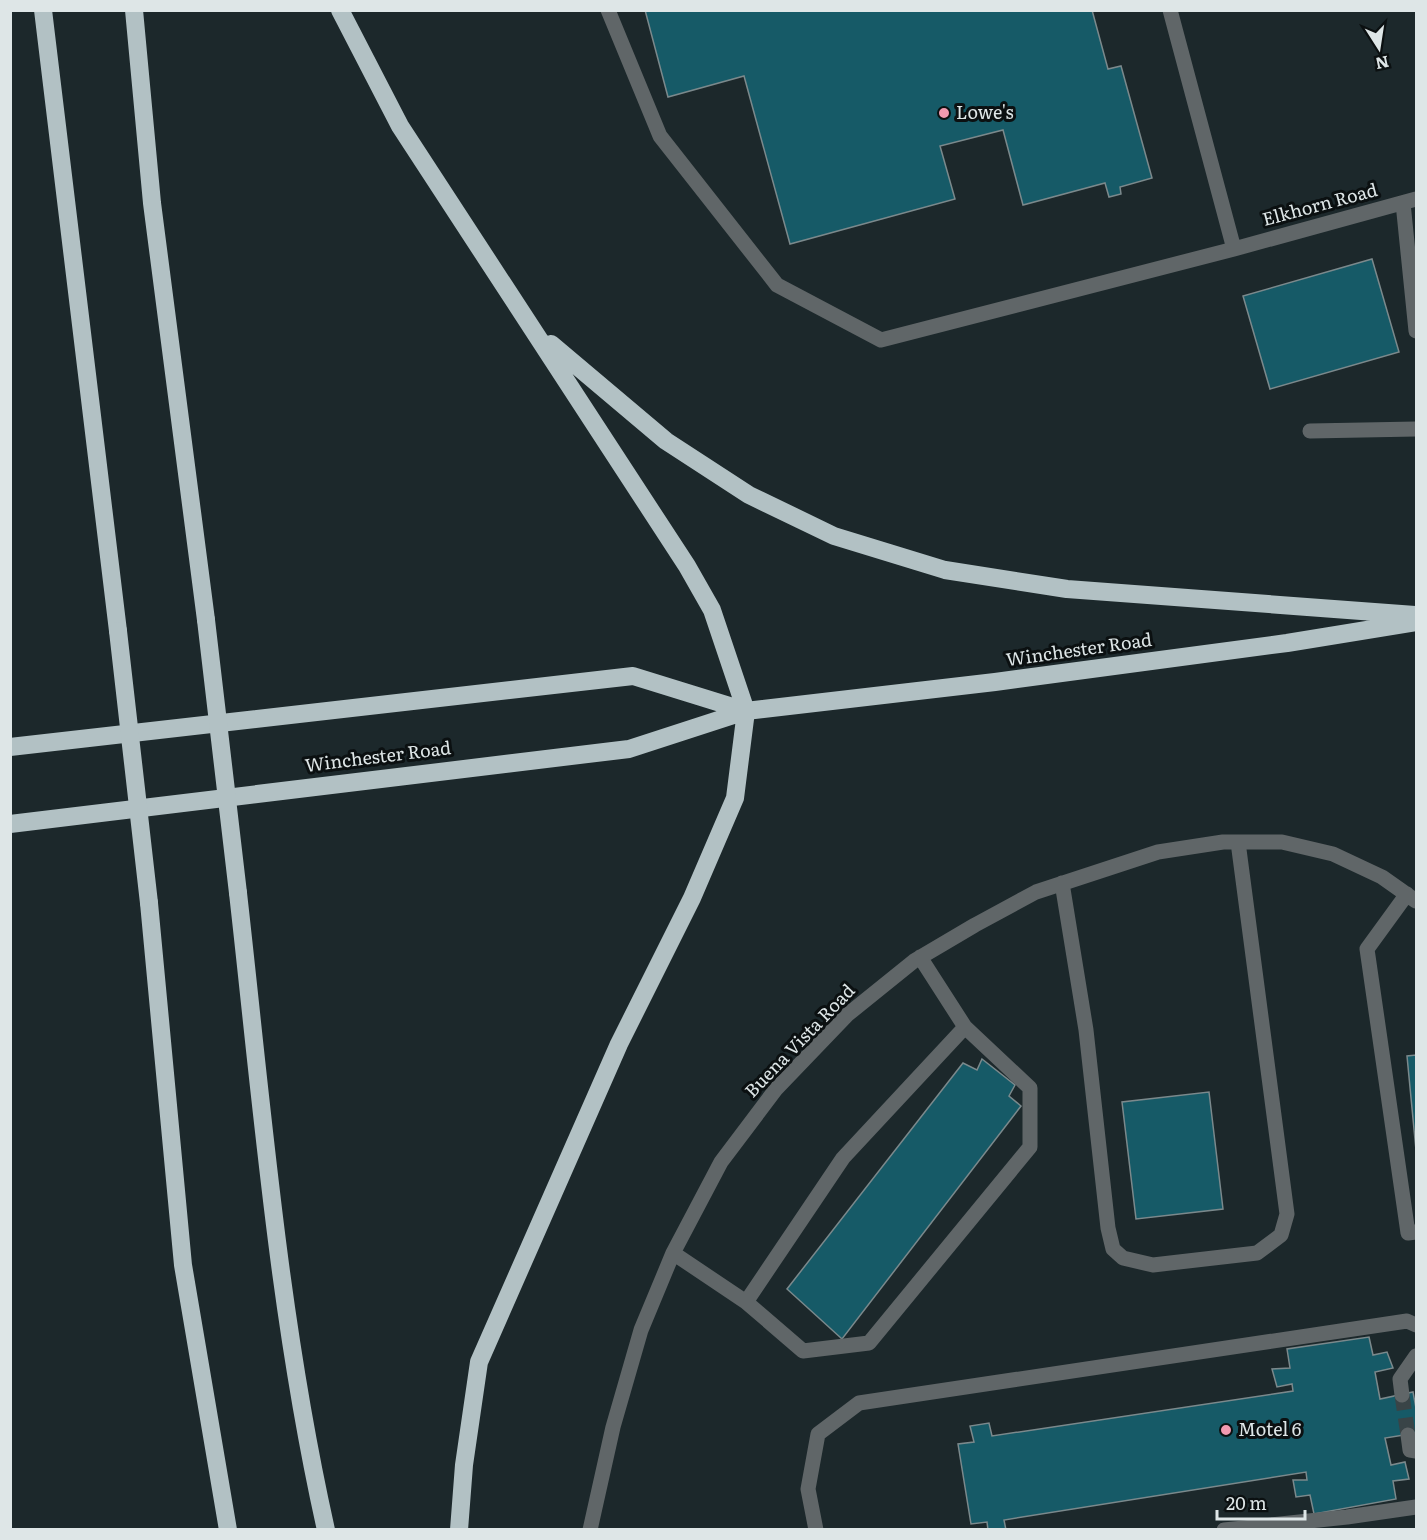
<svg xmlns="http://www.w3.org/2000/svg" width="1427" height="1540" viewBox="0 0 1427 1540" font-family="Literata,serif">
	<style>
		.building { fill: #165a67; stroke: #7b898c; stroke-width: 1.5 }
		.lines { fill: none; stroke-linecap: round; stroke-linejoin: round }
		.minor-tunnel { stroke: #394447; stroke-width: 15; stroke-dasharray: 15 8; stroke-linecap: butt }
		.minor { stroke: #606668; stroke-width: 15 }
		.highway { stroke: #b2c1c4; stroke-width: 18 }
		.highway-bridge { stroke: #b2c1c4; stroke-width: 18 }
		.poi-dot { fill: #f29ab0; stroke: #0b1011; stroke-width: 2 }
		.labels { text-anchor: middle; stroke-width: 6; stroke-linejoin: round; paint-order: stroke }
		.poi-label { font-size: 18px; fill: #dee6e7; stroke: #0b1011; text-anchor: start }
		.street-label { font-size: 18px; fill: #dee6e7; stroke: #0b1011 }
	</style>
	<rect width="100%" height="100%" fill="#1c282b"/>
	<path class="building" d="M645,10H1092L1108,69L1121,66L1152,178L1120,187L1121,194L1109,197L1105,183L1023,205L1003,130L940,146L955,199L790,244L744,76L668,97Z
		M1372,259L1399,352L1270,389L1243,296Z
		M1416,1055V1150L1407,1056Z
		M982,1059L1015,1085L1009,1096L1021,1106L842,1339L787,1289L963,1063L977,1070Z
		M1209,1092L1223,1209L1136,1219L1122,1102Z
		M1369,1337L1373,1355L1387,1352L1393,1368L1375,1372L1380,1399L1413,1392L1416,1408V1433L1385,1438L1391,1465L1405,1462L1409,1479L1393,1481L1396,1499L1314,1514L1310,1495L1296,1497L1293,1480H1307L1306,1472L1004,1520L1006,1530H988L987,1522L971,1524L958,1444L974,1442L970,1426L989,1423L992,1436L1293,1391L1292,1384L1277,1387L1272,1369L1290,1368L1287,1349Z"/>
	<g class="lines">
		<path class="minor-tunnel" d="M1402,1395L1408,1435"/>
		<path class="minor" d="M608,10L660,136L777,285L881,340L1234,249L1416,199
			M1170,10L1234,249
			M1403,203L1416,331
			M1310,431L1416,429
			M1062,883L1086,1030L1108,1228L1113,1249L1123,1258L1153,1265L1257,1253L1281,1235L1287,1214L1238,842
			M1407,894L1367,949L1408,1233L1416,1232
			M673,1253L746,1302L843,1158L965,1027L920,957
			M746,1302L803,1351L869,1343L1030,1147V1088L965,1027
			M1402,1395L1400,1379L1416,1356
			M1408,1435L1410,1450L1416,1451
			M590,1530L613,1427L641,1330L673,1253L721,1162L776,1089L847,1015L914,961L975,925L1036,892L1158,852L1223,842H1282L1333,854L1382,877L1416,901
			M816,1530L808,1489L818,1434L859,1403L1407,1321L1416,1325
			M1224,1530L1347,1517L1416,1507"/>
		<path class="highway" d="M43,10L118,631
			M134,10L152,203L206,620
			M340,10L400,126L687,566L712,610L746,711L735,798L692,898L619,1044L479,1362L464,1465L459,1530
			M551,344L666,441L749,495L834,536L945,570L1067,589L1415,615
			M10,747L633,676L746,711
			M10,824L629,749L746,711L995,682L1287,643L1416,622
			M238,893C262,1106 279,1320 326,1530
			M149,903L183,1265L228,1530"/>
		<path class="highway-bridge" d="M206,620L238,893
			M118,631L149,903"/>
	</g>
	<g class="poi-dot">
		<circle cx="944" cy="113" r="6"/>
		<circle cx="1226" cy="1430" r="6"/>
	</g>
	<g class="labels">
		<g class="poi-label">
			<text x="956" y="119">Lowe's</text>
			<text x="1238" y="1436">Motel 6</text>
		</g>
		<g class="street-label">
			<text transform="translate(1320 205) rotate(-15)" y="6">Elkhorn Road</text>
			<text transform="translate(1079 650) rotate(-8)" y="6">Winchester Road</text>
			<text transform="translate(378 757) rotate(-7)" y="6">Winchester Road</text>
			<text transform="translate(800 1041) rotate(-46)" y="6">Buena Vista Road</text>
		</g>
	</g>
	<rect width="1427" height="1540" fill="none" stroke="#dee6e7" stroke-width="24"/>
	<g transform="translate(1379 48) rotate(168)" stroke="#0b1011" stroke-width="4.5" paint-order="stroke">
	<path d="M0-4.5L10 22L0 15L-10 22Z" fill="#dee6e7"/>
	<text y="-9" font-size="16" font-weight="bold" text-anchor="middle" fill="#dee6e7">N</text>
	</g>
	<path d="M1217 1510v9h88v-9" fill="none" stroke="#dee6e7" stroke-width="3"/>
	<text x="1226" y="1510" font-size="18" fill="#dee6e7" stroke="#0b1011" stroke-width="4.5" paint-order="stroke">20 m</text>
</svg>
